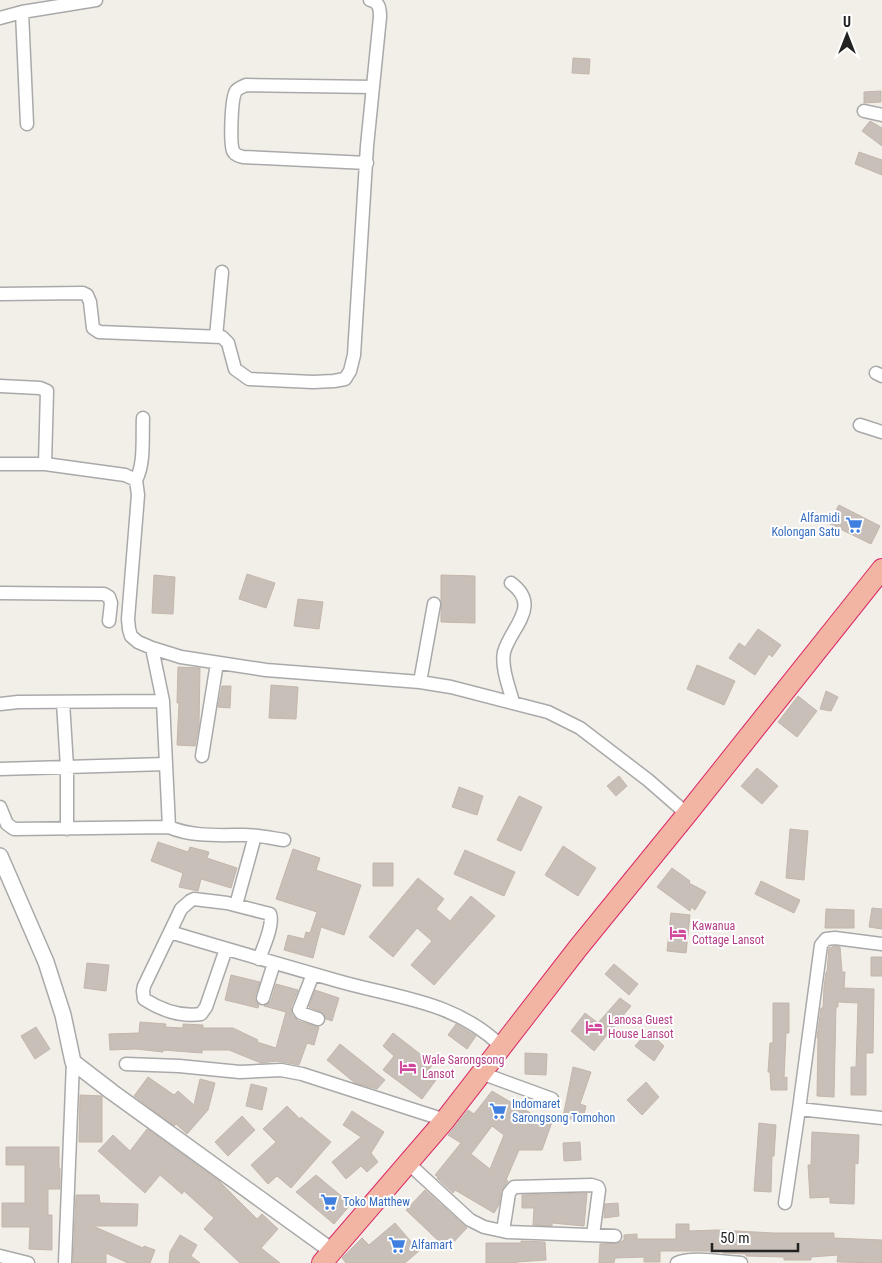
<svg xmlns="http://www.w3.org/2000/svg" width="882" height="1263" viewBox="0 0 882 1263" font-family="'Roboto Condensed',sans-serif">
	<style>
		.building { fill: #c7bfb8; stroke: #c4b6ab; fill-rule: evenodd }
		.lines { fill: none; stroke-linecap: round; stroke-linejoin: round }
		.minor-casing { stroke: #a9a9a9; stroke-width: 15 }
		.tertiary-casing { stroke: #a9a9a9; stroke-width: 18 }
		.trunk-casing { stroke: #dc2a67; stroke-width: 22 }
		.minor { stroke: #fff; stroke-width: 12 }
		.tertiary { stroke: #fff; stroke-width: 15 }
		.trunk { stroke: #f2b4a3; stroke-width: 20 }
		.labels { text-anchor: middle; stroke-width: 4; stroke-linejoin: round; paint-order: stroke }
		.shop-label { font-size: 12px; fill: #366cbe; stroke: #fff; text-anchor: start }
		.hotel-label { font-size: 12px; fill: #b23c85; stroke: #fff; text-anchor: start }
	</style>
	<rect width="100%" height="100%" fill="#f2efe9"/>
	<path class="building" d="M573,58L590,59L589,74L572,73Z
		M881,91V102L864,103V92Z
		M870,121L882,128V146L862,131Z
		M859,152L882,160V175L855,164Z
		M839,505L880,526L871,544L828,523Z
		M247,574L275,583L266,608L239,599Z
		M154,575L175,577L173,614L152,613Z
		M441,575L475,576V623L441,622Z
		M298,599L323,602L319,629L294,626Z
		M758,629L781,645L772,657L769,654L755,675L729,658L739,643L745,647Z
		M697,665L735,681L724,705L687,689Z
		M178,667L200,668L199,724L195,746L177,745L179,703H177Z
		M271,685L298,687L296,719L269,718Z
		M222,686H231L230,708L218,707Z
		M826,691L838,697L831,711L820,709Z
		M798,696L817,711L797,737L778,722Z
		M757,768L778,786L762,804L741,786Z
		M619,776L627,786L616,796L607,786Z
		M459,787L483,796L477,815L452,807Z
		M519,796L542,807L521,851L497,840Z
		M790,829L808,831L804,880L786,878Z
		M158,842L188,852L190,847L209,852L207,858L237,868L231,888L201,879L198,891L179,887L183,873L151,861Z
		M563,846L596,868L578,896L545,875Z
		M293,849L320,858L316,870L361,885L344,935L321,927L313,958L284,950L288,935L304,939L306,932L310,933L317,912L276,899Z
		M465,850L515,872L504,896L454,874Z
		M373,863H393V886H373Z
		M672,868L690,881L689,883L706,892L695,910L691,907L690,911L657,887Z
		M418,878L444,899L436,909L450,921L471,896L495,916L434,985L411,965L432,941L417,928L393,957L369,937Z
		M761,881L800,900L794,913L755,894Z
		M872,908L882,909V929L869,927Z
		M826,909L854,910V928H825Z
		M671,913L690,915L686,953L667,951Z
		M835,946L840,947L842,972H845L844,988L874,989L873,1053H866V1095H851V1067H856L858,1003L838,1002V1007H836L834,1097L817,1096L818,1038H817L821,1008H823L824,987L826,972H827L829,948Z
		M871,957H882V976H871Z
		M87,963L109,965L106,991L84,988Z
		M614,964L638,984L629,995L605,974Z
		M231,975L260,982L255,996V1000L259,1005L258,1008L225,1000Z
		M276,984L298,990L291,1007L292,1015L298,1021L319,1027L314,1045L307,1043L299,1065L277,1061L261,1063L229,1050H202V1053L163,1050V1052L136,1049L110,1050L109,1034L139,1033L140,1022L166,1024L165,1027L183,1028V1024L203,1025V1028H233L258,1040L257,1042L276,1048L286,1012L264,1006L271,1001Z
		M315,990L339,998L332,1021L326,1019L324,1014L321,1012L309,1007Z
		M620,998L631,1006L594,1051L571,1031L585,1013L598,1023Z
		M773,1003H789V1033H786L784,1078L787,1077V1090H771L770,1072H768L770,1043H773Z
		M456,1024L476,1036L467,1049L448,1035Z
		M36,1027L50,1049L35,1059L21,1036Z
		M648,1031L664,1046L654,1061L635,1046Z
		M393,1033L433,1064L426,1073L436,1080L422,1099L383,1070L394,1056L383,1046Z
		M340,1044L385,1080L377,1089L355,1083L327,1060Z
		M525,1053L547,1054L546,1075L525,1074Z
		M573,1067L591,1072L580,1104L586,1106L582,1122L563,1117Z
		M148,1077L174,1095L178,1091L194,1105L200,1079L215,1083L208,1110L187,1134L176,1124L174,1126L134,1096Z
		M646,1082L659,1097L642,1115L627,1100Z
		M251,1084L267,1088L262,1110L246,1106Z
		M492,1091L524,1110V1109L541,1120L552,1122L542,1150H519L506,1180L508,1181L501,1191L499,1205L494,1213L455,1190L453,1193L437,1178L438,1177L435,1175L461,1143L448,1135L468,1110L474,1114ZM492,1126L504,1135L490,1169L471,1154Z
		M80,1095L102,1096V1142H79Z
		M287,1106L300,1119L301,1117L331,1142L291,1188L277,1176L268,1184L251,1165L276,1142L263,1129Z
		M352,1111L384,1132L371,1153L378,1162L367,1172L361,1166L346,1179L332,1162L361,1137L343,1125Z
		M242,1116L255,1130L228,1156L215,1142Z
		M759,1123L776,1125L774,1156H772L771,1192L754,1191Z
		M147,1129L219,1181L257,1219L262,1214L278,1229L261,1248L280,1263H240L204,1229L214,1218L184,1191L182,1194L160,1175L145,1193L98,1151L113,1135L130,1151Z
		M812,1132L859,1135L858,1164L855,1163L854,1204L830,1203V1197L810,1198L808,1165H811Z
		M580,1142L581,1160L564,1161L563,1143Z
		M6,1147H59V1168H60V1189H48V1215H52V1250L29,1249L30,1227H2V1203H25V1165H6Z
		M316,1175L351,1204L334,1224L296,1192Z
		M425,1190L467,1228L447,1249L406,1210Z
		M587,1193L584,1226L552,1223V1226L533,1225L534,1208H522V1195Z
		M76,1195H99L100,1203L138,1204L137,1226H93L143,1248L144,1246L155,1250L150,1263H128L106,1253V1263H73Z
		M618,1203L619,1216L604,1218L605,1204Z
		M395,1223L419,1251L405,1263H346L342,1258L362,1238L369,1245Z
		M676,1224H689V1231L717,1230L774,1233H834V1238L882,1240V1263L837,1262L838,1255L811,1257V1260H784V1257L746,1256V1254L723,1253V1251H660V1262H644V1257L615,1258L614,1263H599L600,1244L618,1243L624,1240V1235L637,1234V1239H676Z
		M180,1235L197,1245L191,1256L200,1263H169L170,1252Z
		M521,1241L545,1242L546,1260L517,1262V1263H486V1243H521Z"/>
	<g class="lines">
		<g class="minor-casing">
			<path id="minor" d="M22,12L27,124
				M0,18L22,12L96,0
				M864,111L882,115
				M367,163L243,157C239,156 235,155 233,151C230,143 231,98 236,91C238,88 242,87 246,85L373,87
				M0,294L83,293L87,295L90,302L93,328L99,332L222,337L228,343L235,369L249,379L313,382L334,381L345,379L350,371L354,355L367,146L380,17C380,8 379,2 370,0
				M216,337L222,272
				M876,373L882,376
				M0,386L40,388L47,391L45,464
				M860,425L882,432
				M0,464H45L125,475L136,480L138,495L128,619L129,629L131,636L138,642L152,648L181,657L266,670L420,682L451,687L548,712L580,728L648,780L687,814
				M136,480C145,463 142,438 143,418
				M511,583C542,606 511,627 504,652C501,667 509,687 513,702
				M0,593L104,594L109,597L111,603L109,621
				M152,648L163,701L169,827
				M420,682L434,604
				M63,702L67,767V829
				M0,704L18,702L163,701
				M202,756L217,663
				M0,769L166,764
				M0,807L7,824L14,829L169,827C192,837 219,835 244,835C257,835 271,838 284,840
				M236,905L255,836
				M170,932C226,949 282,965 338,981C397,998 455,1001 501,1046
				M226,949L206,1007L201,1014C181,1017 161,1010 144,999L143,991L144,986L181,909L190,901L194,899L227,903L270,914C274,925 263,948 259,959
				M313,974L299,1010L301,1013L318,1019
				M263,998L274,963
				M126,1064L179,1066L240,1072L281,1070L302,1074L445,1120
				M481,1073L552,1099
				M799,1109L882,1118
				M408,1163L470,1220L484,1227L507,1232L615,1236
				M785,1203L799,1109L821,945L826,939L835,938L882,944
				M503,1231L509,1193L514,1187L592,1185L598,1187L599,1190L593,1235
				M0,1256L28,1263
				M65,1263L73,1062
				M677,1263C691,1256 724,1262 741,1263"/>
		</g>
		<g class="tertiary-casing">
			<path id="tertiary" d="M0,856L46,962L63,1015L73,1062L112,1092L332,1251"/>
		</g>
		<g class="trunk-casing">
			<path id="trunk" d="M322,1263L445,1120L578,948L687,814L882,569"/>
		</g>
		<use href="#minor" class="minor"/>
		<use href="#tertiary" class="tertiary"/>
		<use href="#trunk" class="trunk"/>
	</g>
	<defs>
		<g id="supermarket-bare" transform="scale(1.35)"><path d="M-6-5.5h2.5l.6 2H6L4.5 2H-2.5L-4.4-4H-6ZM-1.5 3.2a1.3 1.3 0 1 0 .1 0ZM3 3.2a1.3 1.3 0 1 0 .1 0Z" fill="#3f7fe0" stroke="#fff" stroke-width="2.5" paint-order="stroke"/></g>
		<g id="hotel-bare" transform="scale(1.35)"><path d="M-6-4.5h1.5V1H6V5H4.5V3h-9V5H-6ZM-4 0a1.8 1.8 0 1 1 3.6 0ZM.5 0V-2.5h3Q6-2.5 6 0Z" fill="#d1479c" stroke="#fff" stroke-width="2.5" paint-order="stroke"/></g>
	</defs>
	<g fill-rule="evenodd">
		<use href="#supermarket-bare" x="854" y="525"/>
		<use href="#hotel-bare" x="678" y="933"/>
		<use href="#hotel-bare" x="594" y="1027"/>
		<use href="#hotel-bare" x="408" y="1067"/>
		<use href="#supermarket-bare" x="498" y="1111"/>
		<use href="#supermarket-bare" x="329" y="1202"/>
		<use href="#supermarket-bare" x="397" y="1245"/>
	</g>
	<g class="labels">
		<g class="shop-label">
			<text x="840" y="522" text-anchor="end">Alfamidi<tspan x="840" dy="14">Kolongan Satu</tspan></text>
			<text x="512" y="1108">Indomaret<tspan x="512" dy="14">Sarongsong Tomohon</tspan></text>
			<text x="343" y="1206">Toko Matthew</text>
			<text x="411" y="1249">Alfamart</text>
		</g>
		<g class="hotel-label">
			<text x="692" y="930">Kawanua<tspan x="692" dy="14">Cottage Lansot</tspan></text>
			<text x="608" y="1024">Lanosa Guest<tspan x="608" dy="14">House Lansot</tspan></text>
			<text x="422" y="1064">Wale Sarongsong<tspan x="422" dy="14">Lansot</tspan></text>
		</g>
	</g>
	<g transform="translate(847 35)" stroke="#ffffff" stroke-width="4" paint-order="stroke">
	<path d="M0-4L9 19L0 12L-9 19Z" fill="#222222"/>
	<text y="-8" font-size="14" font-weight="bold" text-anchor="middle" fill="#222222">U</text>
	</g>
	<path d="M712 1243v8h86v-8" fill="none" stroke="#222222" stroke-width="2.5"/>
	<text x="720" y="1243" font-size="15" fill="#222222" stroke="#ffffff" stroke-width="4" paint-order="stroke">50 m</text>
</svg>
